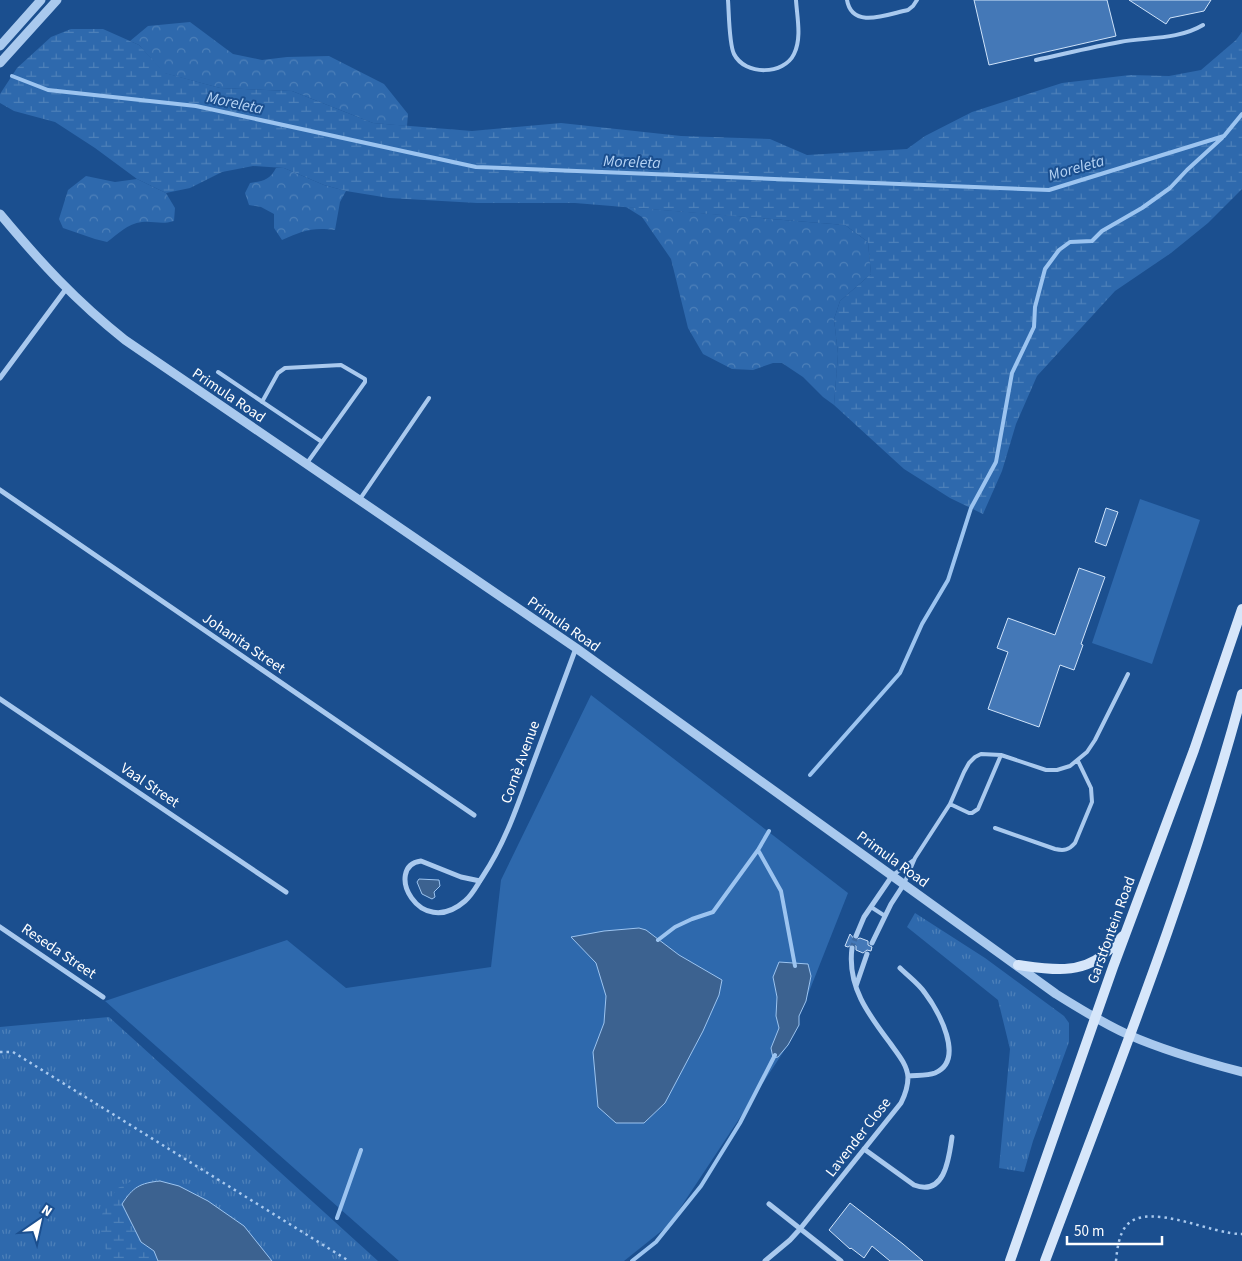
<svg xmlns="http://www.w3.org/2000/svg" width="1242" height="1261" viewBox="0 0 1242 1261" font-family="'Source Sans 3',sans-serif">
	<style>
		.grass { fill: url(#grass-tufts) }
		.forest { fill: url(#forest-crowns) }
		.wetland { fill: url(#wetland-marsh) }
		.park { fill: #2e69ad }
		.water { fill: #3c6290; stroke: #9cc4f0 }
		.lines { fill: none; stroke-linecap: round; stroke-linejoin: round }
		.stream { stroke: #9cc4f0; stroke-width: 4 }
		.building { fill: #4478b7; stroke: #cfe3fa }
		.minor-tunnel { stroke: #3d69a0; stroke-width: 5; stroke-dasharray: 5 2.5; stroke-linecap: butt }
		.path { stroke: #a9c9ee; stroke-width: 2.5; stroke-dasharray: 2.5 4; stroke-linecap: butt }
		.service { stroke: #a9c9ee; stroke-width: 4 }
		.minor { stroke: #a9c9ee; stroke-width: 5 }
		.tertiary { stroke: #a9c9ee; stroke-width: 9 }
		.secondary { stroke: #d6e6fa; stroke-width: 10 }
		.labels { text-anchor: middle; stroke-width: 4; stroke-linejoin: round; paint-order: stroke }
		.street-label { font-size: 15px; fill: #fff; stroke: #1b4f8f }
		.water-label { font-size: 16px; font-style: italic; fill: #b5d3f5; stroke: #1b4f8f }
	</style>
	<defs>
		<pattern id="grass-tufts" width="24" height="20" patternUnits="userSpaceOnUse" patternTransform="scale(1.25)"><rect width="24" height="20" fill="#2e69ad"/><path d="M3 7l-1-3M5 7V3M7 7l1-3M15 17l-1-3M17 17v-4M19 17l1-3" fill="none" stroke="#4d80b9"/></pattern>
		<pattern id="forest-crowns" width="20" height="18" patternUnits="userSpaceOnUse" patternTransform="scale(1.25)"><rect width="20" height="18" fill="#2e69ad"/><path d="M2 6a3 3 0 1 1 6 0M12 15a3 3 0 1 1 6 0" fill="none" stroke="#4d80b9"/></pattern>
		<pattern id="wetland-marsh" width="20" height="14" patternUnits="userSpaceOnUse" patternTransform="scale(1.25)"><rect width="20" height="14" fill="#2e69ad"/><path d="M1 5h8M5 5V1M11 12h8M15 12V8" fill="none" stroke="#4d80b9"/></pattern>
	</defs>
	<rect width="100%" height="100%" fill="#1b4f8f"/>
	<path class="grass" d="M915,913L985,958L1064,1016L1069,1023V1042L1033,1141L1024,1172L999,1168L1010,1049L998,1000L907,927Z
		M109,1017L378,1261H0V1027Z"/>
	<path class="forest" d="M190,22L233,54L262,60L287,57L329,56L384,84L408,114L407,126L373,123L292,91L220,88L164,73L139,45L130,41L148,26Z
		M276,168H284L324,185L346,191L340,202L335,230C311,227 303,231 282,240L274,228V214L261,207L249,205L245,193L250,183C263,181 270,180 276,168Z
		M86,176L115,182L137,179L166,193L175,208L174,221C161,225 155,221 142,222C127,224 118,234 107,242L95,239L63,228L59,219L68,190Z
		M626,207L845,225L868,242L871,274L840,301L834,319L838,354L834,405L823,397L803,377L782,363H773L753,370L732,369L703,354L688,328L671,259L642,217Z"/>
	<path class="wetland" d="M71,29H103L139,45L165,73L220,88L292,91L373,123L472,131L561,123L681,136L770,139L807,155L907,149L925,136L972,112L1062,83L1130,75L1169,76L1201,70L1236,40L1242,32V189L1208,223L1171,253L1115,291L1037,376L1016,424L1002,471L983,514L950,498L904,469L834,405L838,354L834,319L840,301L871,274L868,242L845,225L575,203H477L389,198L346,191L324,185L284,168L253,166L222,172L190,188L166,193L137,179L95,148L55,122L14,111L0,103V94L17,68L51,37Z
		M130,1182L143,1183L128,1194L141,1242L154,1251L158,1261H113L107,1253L98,1225L107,1202L118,1188Z"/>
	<path class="park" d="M1140,499L1200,520L1152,664L1092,643Z
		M591,695L848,893L788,1045L669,1225L624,1261H399L105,1001L287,940L346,988L491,967L501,880Z"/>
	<path class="water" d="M419,879L439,880L440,886L434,892L435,897L432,899L422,894L417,882Z
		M639,928L646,930L679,955L722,980L719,995L703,1031L665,1103L644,1123H616L598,1107L593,1052L604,1023L606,996L596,963L571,937L604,931Z
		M779,962L808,964L811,976L806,1001L799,1016V1025L788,1045L778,1057L773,1058L771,1048L779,1028L776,1016L777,997L773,977Z
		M160,1181L179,1186L208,1201L244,1226L272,1261H158L154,1251L141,1242L122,1204C133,1187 140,1183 160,1181Z"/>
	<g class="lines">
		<path class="stream" d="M12,76L48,90L196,106L476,167L1049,190L1224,136L1242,114
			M810,775L900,673L922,624L948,580L971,508L996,462L1012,373L1034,327L1035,307L1045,269L1059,250L1070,242L1092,241L1102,231L1142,208L1170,188L1187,170L1222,138
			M769,831L758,850L781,891L795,966
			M658,940L675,927L692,919L713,912L758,850
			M337,1218L361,1150
			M632,1261L656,1242L701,1186L740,1123L775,1055"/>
	</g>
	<path class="building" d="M974,0H1107L1116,36L989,65Z
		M1129,0H1211L1204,11L1170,18L1166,24Z
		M1106,508L1118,512L1106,546L1095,542Z
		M1079,568L1105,577L1081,644L1083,645L1074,670L1060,665L1039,727L988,709L1008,652L997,648L1008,618L1055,635Z
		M850,934L855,940L860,938L868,941V945L872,947L871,951L867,950L863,953L856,950V946L853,944L848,947L845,946Z
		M850,1203L903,1244L923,1261H890L872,1246L864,1258L851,1248L850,1249L829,1230Z"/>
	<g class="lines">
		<path class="minor-tunnel" d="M852,948L856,936"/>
		<path class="path" d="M0,1052H13L349,1261
			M1116,1261C1117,1250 1119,1233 1127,1225C1149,1201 1213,1235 1242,1234"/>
		<path class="service" d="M728,0C729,13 729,44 734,54C745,76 784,75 794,54C802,38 797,17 796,0
			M847,0C852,30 888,14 908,10L913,6L917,0
			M1036,60C1064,54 1092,47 1120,42C1147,37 1178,40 1203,25
			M218,372L322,442
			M262,402L278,373L285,368L341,365L365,379V382L307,463
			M360,499L429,398
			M950,804L969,813H972L978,809L1001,755
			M995,828L1055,849C1064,851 1069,850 1075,843L1092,802L1091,788L1078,761
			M893,875L914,860
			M904,884L915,858L950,804L964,772L969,763L975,757L981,754L1001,755L1046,770H1057L1070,766L1087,752L1095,740L1128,674
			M871,907L885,916"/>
		<path class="minor" d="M0,378L66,289
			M0,490L474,815
			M0,699L286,892
			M480,881L461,877L421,861C383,866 419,941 465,901C473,894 477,885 483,876C505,843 517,807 531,769C546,729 561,689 576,648
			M0,927L103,997
			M856,936L864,917L892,876
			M872,943L891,904L904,884
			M900,968C908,976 919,984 925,993C938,1010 966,1060 935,1073C927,1076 916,1075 908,1076
			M856,986L867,954
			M864,1149L914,1185C945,1197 949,1158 952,1137
			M769,1204L841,1261
			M765,1261L790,1240L800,1229L901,1103C905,1095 908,1086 908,1077C907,1064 897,1053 890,1043C868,1014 847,986 852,948"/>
		<path class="tertiary" d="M0,46L41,0
			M0,63L57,0
			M0,214C40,262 76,301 125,340L576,648L1056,994C1080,1009 1104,1024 1129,1035C1165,1051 1204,1062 1242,1072"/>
		<path class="secondary" d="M1018,965C1047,969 1079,975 1103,955C1110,949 1117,942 1123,936
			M1010,1261L1113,967L1194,750L1242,609
			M1045,1261C1115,1074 1190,888 1242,694"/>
	</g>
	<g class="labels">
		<g class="street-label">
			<text transform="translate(229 395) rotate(34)" y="5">Primula Road</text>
			<text transform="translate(564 624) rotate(35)" y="5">Primula Road</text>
			<text transform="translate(244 643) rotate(34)" y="5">Johanita Street</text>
			<text transform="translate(520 762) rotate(-70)" y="5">Cornè Avenue</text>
			<text transform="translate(150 785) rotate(34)" y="5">Vaal Street</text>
			<text transform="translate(893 859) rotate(36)" y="5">Primula Road</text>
			<text transform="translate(1111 930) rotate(-70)" y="5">Garstfontein Road</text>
			<text transform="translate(59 951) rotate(34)" y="5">Reseda Street</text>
			<text transform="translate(858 1137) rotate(-52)" y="5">Lavender Close</text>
		</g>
		<g class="water-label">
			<text transform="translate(235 102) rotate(12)" y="6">Moreleta</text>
			<text transform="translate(632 161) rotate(2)" y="6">Moreleta</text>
			<text transform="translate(1076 167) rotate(-16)" y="6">Moreleta</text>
		</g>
	</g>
	<g transform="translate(40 1221) rotate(34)" stroke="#1b4f8f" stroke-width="4" paint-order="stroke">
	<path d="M0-4L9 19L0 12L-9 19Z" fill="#ffffff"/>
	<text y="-8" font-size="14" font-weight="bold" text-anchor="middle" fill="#ffffff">N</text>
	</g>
	<path d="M1067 1236v8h95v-8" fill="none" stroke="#ffffff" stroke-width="2.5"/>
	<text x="1074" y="1236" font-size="15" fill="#ffffff" stroke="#1b4f8f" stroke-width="4" paint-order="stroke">50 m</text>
</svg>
